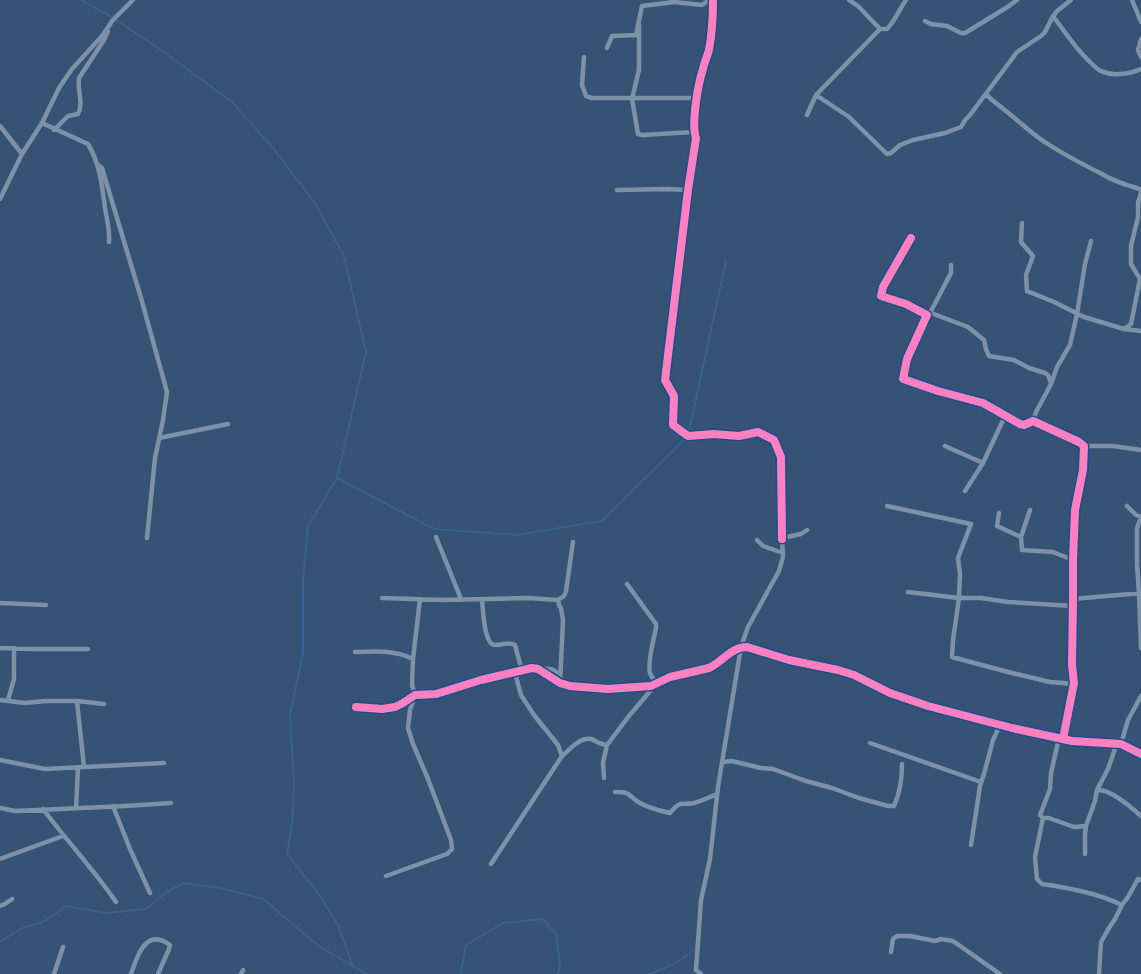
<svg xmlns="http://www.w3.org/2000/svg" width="1141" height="974" viewBox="0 0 1141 974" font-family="Helvetica,sans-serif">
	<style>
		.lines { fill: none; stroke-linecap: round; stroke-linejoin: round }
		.stream { stroke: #3b618d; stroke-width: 2 }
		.minor { stroke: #7d92a8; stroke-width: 4.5 }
		.cycleway-casing { stroke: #1b4f8f; stroke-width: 11 }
		.cycleway { stroke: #ff80c0; stroke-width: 8 }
	</style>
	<rect width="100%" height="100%" fill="#365274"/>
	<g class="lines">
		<path class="stream" d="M81,0L110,16L157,47L232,102L273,148L315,203L344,256L366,352L337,478L308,526L303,581V653L290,715L294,784L292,824L287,854L318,893L338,925L353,967
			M337,478L434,529L517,535L602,521L688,436L726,261
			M0,942L20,929L45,921L66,906L106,913L146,909L165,893L184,883L220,888L263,899L320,947L367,974
			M461,974V971L466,945L503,923L543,919L556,934L560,964L558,974
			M648,974C666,970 683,959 697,948"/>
		<path class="minor" d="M713,0C713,17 712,34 709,50C707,57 704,63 703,69C698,84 691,124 696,138L688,190L665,380L674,396L673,425L688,436L714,434L739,436L758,432L774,440L781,457L782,539
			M849,0L858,6L880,29
			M1132,0L1141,22
			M1053,16C1065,32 1076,49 1090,62C1093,65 1096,68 1099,70C1111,77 1130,74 1141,69
			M925,21L931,24L947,26L961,33H965L1006,8L1017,0
			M639,24V70L632,99L638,134L643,135L694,132
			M1141,39L1138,50L1141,57
			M607,48L612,36L636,35L642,6L674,2L702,5L709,0
			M584,57L582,85L586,96L592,98H697
			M986,94C992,101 999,105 1006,111C1020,122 1033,135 1048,144C1066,156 1084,165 1102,174C1110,179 1118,182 1127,185C1132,187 1136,187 1141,190
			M816,95L849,117L887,154L891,153L900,145L913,140L945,133L961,127L965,120L970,115L1017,52L1041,36L1045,32L1052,18L1057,11L1071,0
			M807,115L816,95L880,29H887C896,19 899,10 906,0
			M42,123L88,144C100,164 102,185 105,208C107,220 110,230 109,242
			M0,126L22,154
			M54,130L68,116L78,114C84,103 77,90 79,78L104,40L108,31
			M97,164L102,168L141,298L167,392L163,420L155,458L147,538
			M617,190L668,189L688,190
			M0,199L22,154L42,123L59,88L72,69L102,36L109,26L112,21L133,0
			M1022,223L1021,242L1033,256L1026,275L1027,291L1054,302L1084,317L1124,329L1141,331
			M911,238L883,287L881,296L906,304L927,315L907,359L903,379L938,391L983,403L1020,424L1024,425L1033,421L1079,442L1084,446L1083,470L1075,510L1073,560V599L1072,665L1074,683L1063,739
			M930,313L951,273V265
			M931,313L968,327L984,340L986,349L989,356L1014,360L1029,368L1045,373L1048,375L1051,383
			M1124,329L1131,324L1140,279L1131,264V246L1138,217V203L1141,193
			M1033,421L1036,412L1051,384L1057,367L1070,345L1077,314L1085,264L1091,241
			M159,438L228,424
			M945,446L983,463
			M1084,446H1113L1141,450
			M965,491L983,463L1005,416
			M887,506L971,524L958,558L960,574L959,598H981L1008,602L1073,606
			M1127,506L1136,515L1141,517
			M1030,510L1021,537L1022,550L1053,552L1073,560
			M999,513L997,526L1021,537
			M1141,517L1137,528V564L1139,593L1141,648
			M436,537L461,599
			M757,540L763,546L783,553
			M908,592L959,598L953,640L952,657L1008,672L1050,682L1074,684
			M382,598L443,600L528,598L558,600L564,596L566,591L573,542
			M482,599C483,609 484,647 496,645C504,645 508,641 515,645L522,671
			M1073,599L1141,593
			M558,600L559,605L561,608L563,620L560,683
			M0,603L46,605
			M0,648L30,649H88
			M355,652C375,651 395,650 413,659
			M539,669C549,669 554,667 560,677
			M0,700L25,703L46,701H77L104,704
			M8,700L14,679V648
			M77,701L84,767
			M356,707L382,709L395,707L403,703L415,695L436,694L481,680L532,668L538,669L560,683L570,686L608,689L651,686L670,677L709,668C722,662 731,647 747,647L789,660L838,670L854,675L890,693L928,706L1012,728L1072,741L1121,744L1141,754
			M1059,738L1051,773L1050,789L1040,815L1043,818L1035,857L1037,879L1042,884C1069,888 1097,893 1122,905L1128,897L1138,879L1141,880
			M870,743L981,782
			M1121,744L1128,720L1141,696
			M562,756C570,749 580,737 591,739C597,741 600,745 607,745
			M0,760L45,769L164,763
			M722,762L732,761L761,768L773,769L806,781L832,788L859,798L888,806H894C900,793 902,779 902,764
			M604,778L603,763L607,745L629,716L657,683C654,680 651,677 650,673C647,663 654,638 656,628V624L627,584
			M1097,790C1111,789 1131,807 1141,816
			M615,792C631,791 628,796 640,803C647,807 661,811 670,813C682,799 679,806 694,803C702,801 710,797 717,794
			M113,806L130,849L150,893
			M0,808L15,811L126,806L171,803
			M76,808L78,767
			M43,809C67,841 94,870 116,902
			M1043,818H1049L1074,827L1086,826L1095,801L1097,790L1108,769L1117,743
			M971,845L980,786L984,774L993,740L1000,725
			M1085,854V834L1086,826
			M0,859L63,836
			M491,864L562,756L558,745L534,715L521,695L515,673
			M386,876L447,854L452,849L451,840L428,779L413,744L408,728L410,710L415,695L412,685L413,659L420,599
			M0,906L5,904L12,899
			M891,952L893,939L897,936H910L935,941L941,939L953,941L1000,974
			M54,974L63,947
			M131,974C137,956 146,927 170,945L169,949L158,974
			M241,974L243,970
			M701,974L696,970L701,900L710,859L718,787L741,647L748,627L779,571L783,557L782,538L801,534L807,530
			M1099,974L1101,942L1109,928L1115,919L1122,905"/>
		<g class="cycleway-casing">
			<path id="cycleway" d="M713,0C713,17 712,34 709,50C707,57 704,63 703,69C698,84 691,124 696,138L688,190L665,380L674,396L673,425L688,436L714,434L739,436L758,432L774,440L781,457L782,539
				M911,238L883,287L881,296L906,304L927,315L907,359L903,379L938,391L983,403L1020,424L1024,425L1033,421L1079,442L1084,446L1083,470L1075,510L1073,560V599L1072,665L1074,683L1063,739
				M356,707L382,709L395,707L403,703L415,695L436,694L481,680L532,668L538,669L560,683L570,686L608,689L651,686L670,677L709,668C722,662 731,647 747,647L789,660L838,670L854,675L890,693L928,706L1012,728L1072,741L1121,744L1141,754"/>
		</g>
		<use href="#cycleway" class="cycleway"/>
	</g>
</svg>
